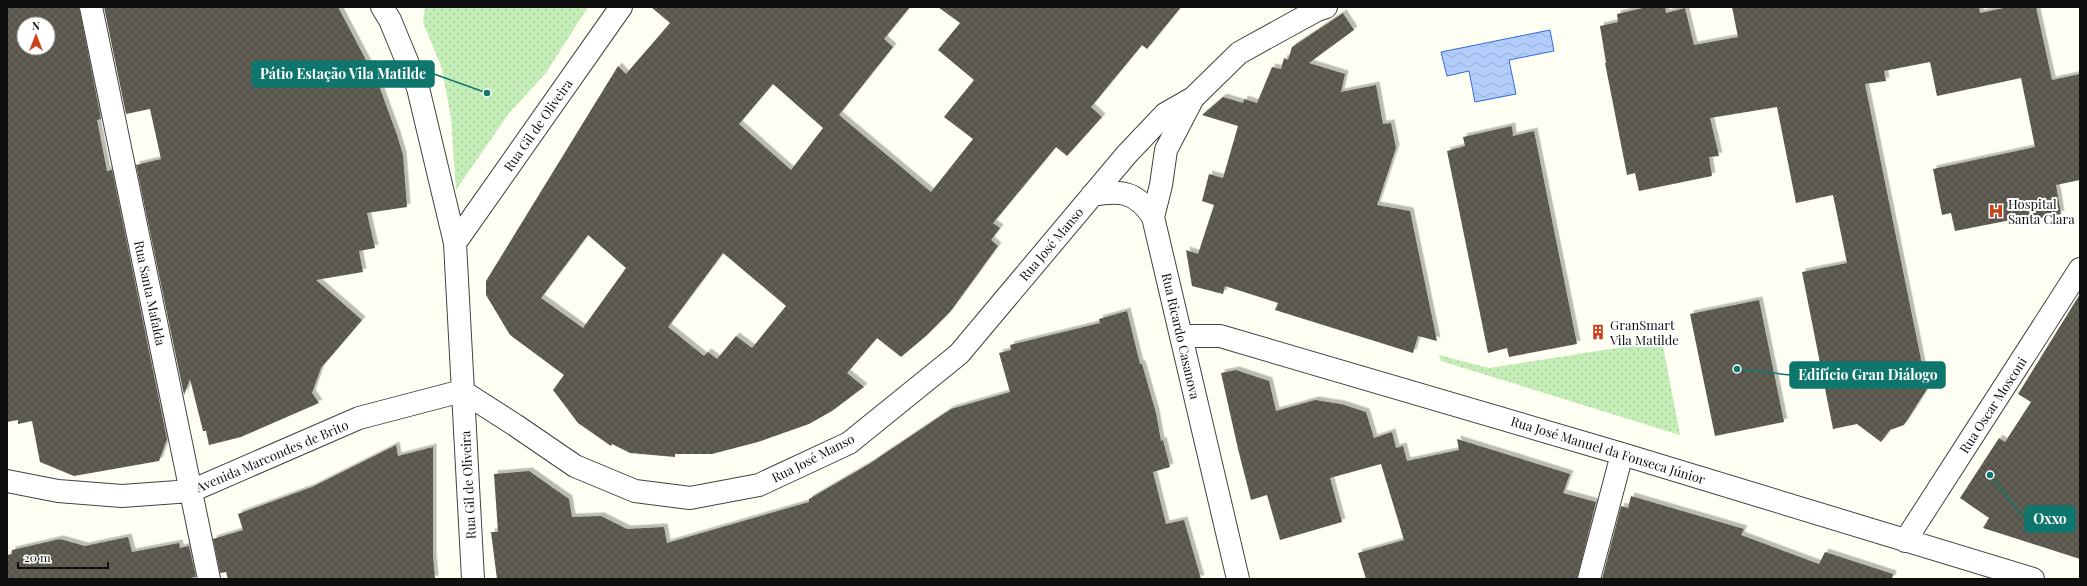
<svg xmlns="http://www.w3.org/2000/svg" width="2087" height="586" viewBox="0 0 2087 586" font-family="'Playfair Display',serif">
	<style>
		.green { fill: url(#green-dots) }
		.water { fill: url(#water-waves); stroke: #336bd8 }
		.building { fill: url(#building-cross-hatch); fill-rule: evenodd; filter: url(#shadow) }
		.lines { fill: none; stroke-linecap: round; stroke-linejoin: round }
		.street-casing { stroke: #424242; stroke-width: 24 }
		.street { stroke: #fff; stroke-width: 22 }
		.labels { text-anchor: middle; stroke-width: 4; stroke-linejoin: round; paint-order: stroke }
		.street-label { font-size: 13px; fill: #0f0f0f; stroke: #fff }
		.poi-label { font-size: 13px; fill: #0f0f0f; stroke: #fff; text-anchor: start }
		.leader { fill: none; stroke: #0f766e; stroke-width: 1.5 }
		.callout-dot { fill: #0f766e; stroke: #fff; stroke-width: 1.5 }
		.callout { fill: #0f766e; stroke: #0f766e; stroke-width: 1.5 }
		.callout-label { font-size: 14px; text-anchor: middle; font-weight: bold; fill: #fff }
	</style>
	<defs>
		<pattern id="green-dots" width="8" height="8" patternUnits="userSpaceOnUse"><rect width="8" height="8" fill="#c5edb7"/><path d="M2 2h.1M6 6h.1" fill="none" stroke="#a8ca9c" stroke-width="1.8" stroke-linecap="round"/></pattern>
		<pattern id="water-waves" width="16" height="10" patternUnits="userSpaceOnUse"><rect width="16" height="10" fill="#b2cdfb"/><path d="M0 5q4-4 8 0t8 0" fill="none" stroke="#98afd6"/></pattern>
		<pattern id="building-cross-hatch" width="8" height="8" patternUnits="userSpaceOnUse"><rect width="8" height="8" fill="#59544b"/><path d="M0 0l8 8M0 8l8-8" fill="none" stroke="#6c6861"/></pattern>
		<filter id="shadow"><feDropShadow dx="3.5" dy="-3.5" stdDeviation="0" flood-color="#0004"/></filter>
	</defs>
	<rect width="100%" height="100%" fill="#fefff2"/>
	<path class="green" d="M425,7H588L546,73L509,113L456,190L451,118L442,69L423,22Z
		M1662,341L1680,435L1441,361L1439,355L1489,368Z"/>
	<path class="water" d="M1550,30L1554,51L1509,60L1516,94L1475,102L1469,71L1447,76L1441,52Z"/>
	<path class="building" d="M7,7H79L101,119L97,120L107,171L112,170L167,439L159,461L74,476L40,462L32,421L18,424V420L7,422ZM24,24H48V48H24Z
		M104,7H338L378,83L397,135L403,155L407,207L367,213L375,248L359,251L363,272L316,280L362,320L321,368L312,393L319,403L241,437L209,445L206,431H203L190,379L184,395L136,165L161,159L150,109L126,114Z
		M651,7H910L884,39L893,47L839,115L931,192L973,139L944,117L974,80L938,50L960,23L938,7H1181L1147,49L1142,45L1091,107L1102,117L1067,156L1056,147L993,223L1000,228L991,240L998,246L950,312L926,336L901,357L877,338L847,373L864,387L832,411L809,424L758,442L712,454H675V457L630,453L612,444L611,446L578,423L553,390L564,375L510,335L486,295V281L618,66L626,74L670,23ZM773,84L823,128L791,170L739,124ZM588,235L626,268L583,328L541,298ZM723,253L786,306L752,348L736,336L717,359L708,352L704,356L668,327Z
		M1647,7H1665L1666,13L1685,8L1694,45L1738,37L1732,7H1979L1980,13L2008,7H2036L2052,80L2080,74V180L2056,185L2061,214L2022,222L2021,218L1955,231L1951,213L1942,215L1933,169L2035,147L2021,78L1937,96L1930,62L1884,71L1886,81L1865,84L1927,389L1904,425L1890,430L1881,442L1857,424L1833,429L1802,272L1847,263L1833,195L1796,203L1777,107L1710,118L1719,156L1709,157L1712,176L1639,191L1635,173L1627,175L1605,63H1606L1600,26L1618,22L1617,14Z
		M1343,13L1354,30L1309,63L1345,74L1341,92L1376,85L1383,124L1391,123L1396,148L1377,205L1410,211L1437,341L1418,336L1413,353L1275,310L1278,303L1225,286L1223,294L1192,286L1186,250L1198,254L1214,205L1202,201L1209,174L1223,178L1238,126L1202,115L1223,97L1243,103L1244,99L1257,103L1272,67L1281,69L1284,58L1288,60L1292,47Z
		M1512,126L1513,136L1534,131L1577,344L1509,357L1507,348L1488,353L1447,151L1465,146L1463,137Z
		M2080,294V559L1983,528L1989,518L1960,498L1999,438L2005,442L2031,402L2018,394Z
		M1759,300L1784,422L1715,436L1690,314Z
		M1127,311L1140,364H1142L1156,413L1161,441L1163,440L1170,467L1153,472L1166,524L1184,520L1201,579H497L491,532H498L494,474L529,471L569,499L572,517L601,516L627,529L664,527L667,543L809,502V499L869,464L951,409L1010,392L999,353L1011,350L1010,345L1100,323L1099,319Z
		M1236,370L1269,381L1276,411L1315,400L1341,404L1366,412L1374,438L1392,432L1396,448L1403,446L1407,461L1459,450L1457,439L1570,474L1563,493L1596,502L1577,579H1366L1358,553L1404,540L1381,464L1330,478L1342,522L1280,540L1267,495L1251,500L1238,449L1221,373Z
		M396,445L398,456L433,447V556L435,579H228L226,572L220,573L213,539L243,530L238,514L312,487Z
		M1631,496L1744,529L1741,535L1819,564L1825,552L1893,574L1892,579H1602L1621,506L1628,508Z
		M128,537L132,552L179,543L180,548L189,546L196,577L186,579H7V555L12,554V550L60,539L85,546Z"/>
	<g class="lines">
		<g class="street-casing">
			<path id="street" d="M91,7L209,579
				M382,7L390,20L418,88L455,243L473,579
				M1193,98L1166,150L1161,185L1153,217L1238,579
				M1092,195C1120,190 1136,191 1153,217
				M455,243L621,7
				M1181,336H1220L1622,454L2033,579
				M462,391L515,425L575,466L635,491L690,498L759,485L849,443L959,354L1127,154L1165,114L1193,98L1239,53L1317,10L1326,7
				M7,481L58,491L122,496L191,491L359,418L462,391
				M1905,541L2080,269
				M1589,579L1622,454"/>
		</g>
		<use href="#street" class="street"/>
	</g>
	<defs>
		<g id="hospital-bare" transform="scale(1.2)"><path d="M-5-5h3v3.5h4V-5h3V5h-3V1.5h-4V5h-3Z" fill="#cc411b" stroke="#fff" stroke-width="2.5" paint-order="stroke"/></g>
		<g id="building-bare" transform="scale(1.2)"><path d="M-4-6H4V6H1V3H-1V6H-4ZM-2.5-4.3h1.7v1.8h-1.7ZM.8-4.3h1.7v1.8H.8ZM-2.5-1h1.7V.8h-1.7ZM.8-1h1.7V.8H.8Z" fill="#cc411b" stroke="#fff" stroke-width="2.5" paint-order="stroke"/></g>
	</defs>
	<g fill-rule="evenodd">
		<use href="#hospital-bare" x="1996" y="211"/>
		<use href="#building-bare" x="1598" y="332"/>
	</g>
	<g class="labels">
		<g class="street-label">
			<text transform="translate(538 125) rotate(-55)" y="5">Rua Gil de Oliveira</text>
			<text transform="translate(1051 244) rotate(-50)" y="5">Rua José Manso</text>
			<text transform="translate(150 293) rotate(78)" y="5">Rua Santa Mafalda</text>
			<text transform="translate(1181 336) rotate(77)" y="5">Rua Ricardo Casanova</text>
			<text transform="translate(1993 405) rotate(-57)" y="5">Rua Oscar Mosconi</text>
			<text transform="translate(1608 450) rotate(17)" y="5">Rua José Manuel da Fonseca Júnior</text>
			<text transform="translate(272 456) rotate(-23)" y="5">Avenida Marcondes de Brito</text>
			<text transform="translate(813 458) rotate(-27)" y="5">Rua José Manso</text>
			<text transform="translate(468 485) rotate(-93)" y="5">Rua Gil de Oliveira</text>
		</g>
		<g class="poi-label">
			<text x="2008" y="209">Hospital<tspan x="2008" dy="15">Santa Clara</tspan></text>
			<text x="1610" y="330">GranSmart<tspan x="1610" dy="15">Vila Matilde</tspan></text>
		</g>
	</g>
	<path class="leader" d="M487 93L434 74M1737 369L1790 375M1990 475L2025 519"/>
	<g class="callout-dot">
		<circle cx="487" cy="93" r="4"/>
		<circle cx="1737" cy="369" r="4"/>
		<circle cx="1990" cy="475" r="4"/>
	</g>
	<g class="callout">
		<rect x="252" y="61" width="182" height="26" rx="4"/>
		<rect x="1790" y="362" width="155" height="26" rx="4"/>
		<rect x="2025" y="506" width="50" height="26" rx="4"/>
	</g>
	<g class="callout-label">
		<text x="343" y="79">Pátio Estação Vila Matilde</text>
		<text x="1868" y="380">Edifício Gran Diálogo</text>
		<text x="2050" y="524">Oxxo</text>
	</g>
	<rect width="2087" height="586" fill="none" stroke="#0f0f0f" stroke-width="16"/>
	<g transform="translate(36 36)"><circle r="19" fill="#ffffff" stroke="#9f9f9f"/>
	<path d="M0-3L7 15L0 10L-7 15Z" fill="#cc411b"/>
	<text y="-6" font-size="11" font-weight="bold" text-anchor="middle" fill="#0f0f0f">N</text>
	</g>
	<path d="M18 562v6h90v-6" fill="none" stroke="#0f0f0f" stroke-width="2"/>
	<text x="24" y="562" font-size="12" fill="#0f0f0f" stroke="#ffffff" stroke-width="3" paint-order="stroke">20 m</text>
</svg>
